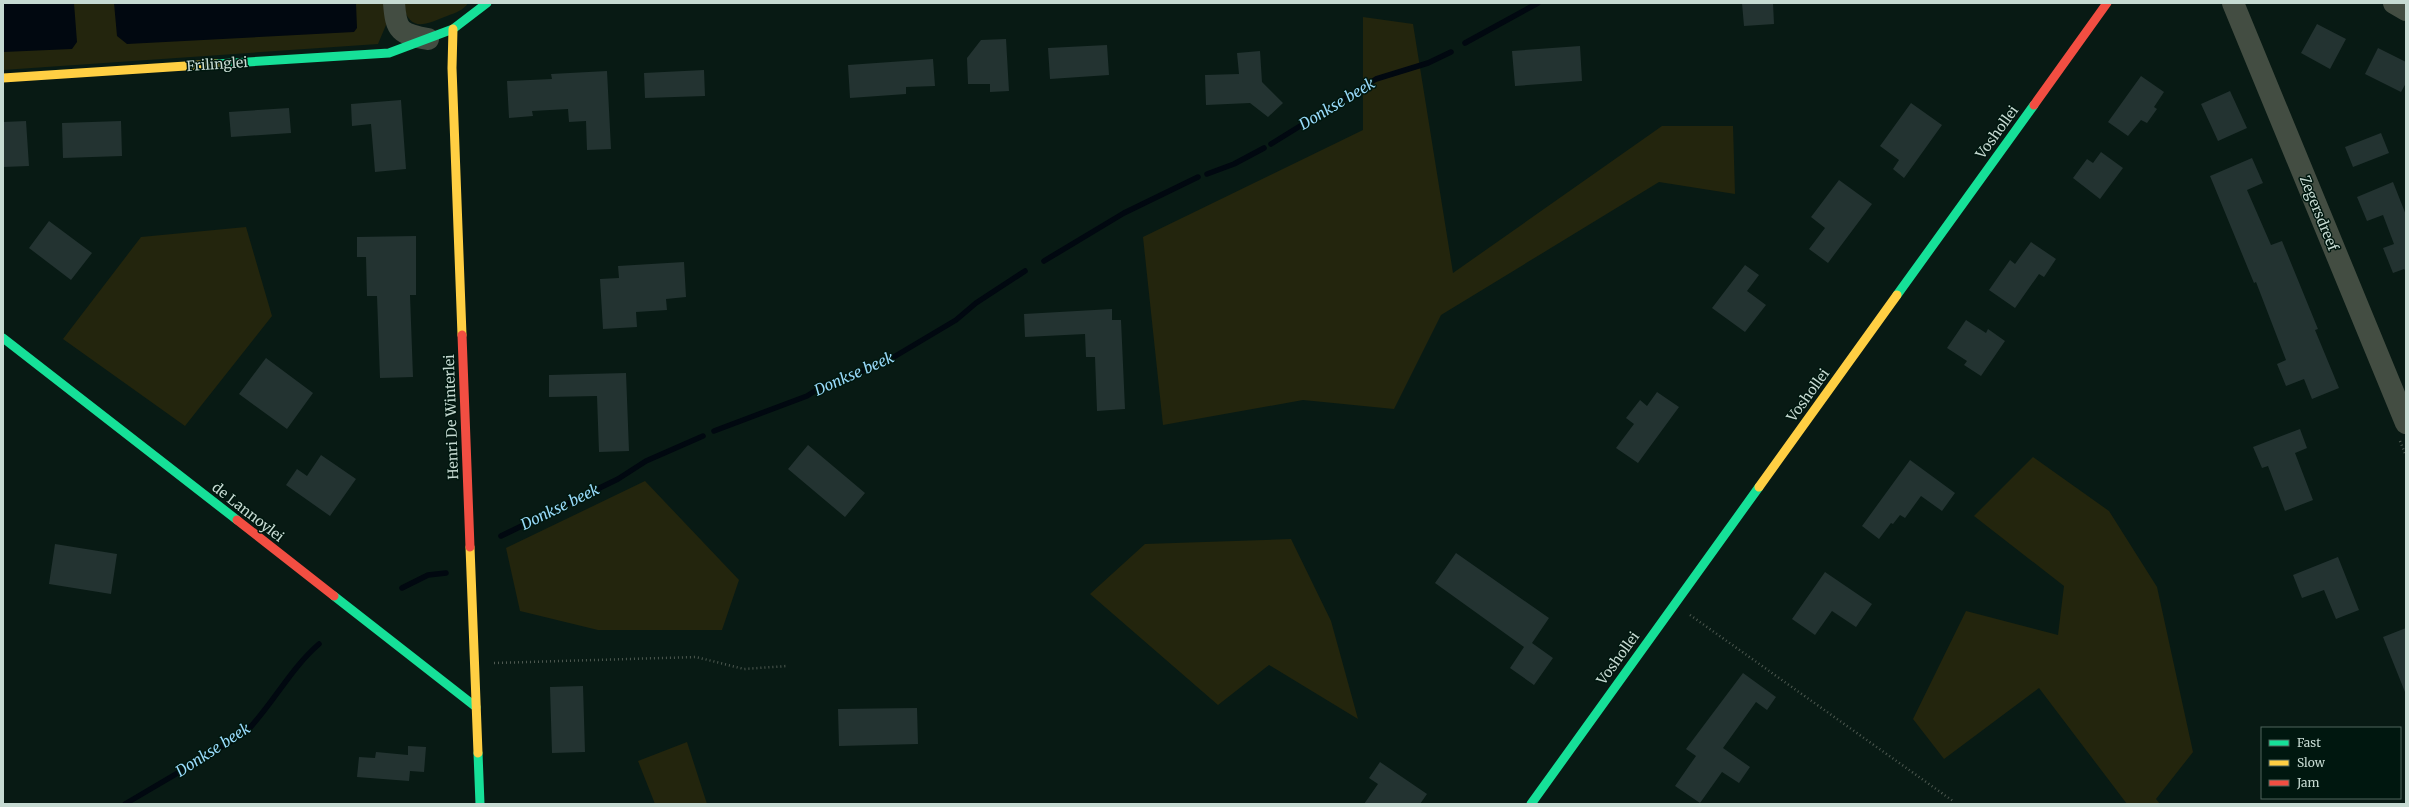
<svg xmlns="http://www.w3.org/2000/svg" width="2409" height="807" viewBox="0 0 2409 807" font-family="Merriweather,serif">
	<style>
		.green { fill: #23250d }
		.water { fill: #010810 }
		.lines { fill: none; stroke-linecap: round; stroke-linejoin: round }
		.stream { stroke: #010810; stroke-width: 5.5 }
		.building { fill: #233331 }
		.path { stroke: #4e5951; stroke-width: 2.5; stroke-dasharray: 1 3; stroke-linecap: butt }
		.street { stroke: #434d42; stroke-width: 22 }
		.fast { stroke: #16e098; stroke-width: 9 }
		.slow { stroke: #ffcf43; stroke-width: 9 }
		.jam { stroke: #f24e42; stroke-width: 9 }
		.labels { text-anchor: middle; stroke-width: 3; stroke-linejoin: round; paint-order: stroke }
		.street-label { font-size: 14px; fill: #c6dad2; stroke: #00170f }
		.water-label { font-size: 15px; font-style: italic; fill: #98dafa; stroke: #00170f }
	</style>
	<rect width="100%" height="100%" fill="#081a14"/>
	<path class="green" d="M3,3H385L386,25L378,44L3,70Z
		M402,3H468C464,10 455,13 447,16C424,25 410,33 402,3Z
		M1363,17L1413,24L1453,273L1662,126H1733L1735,194L1659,182L1441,315L1394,409L1303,400L1163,425L1143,237L1363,130Z
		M246,227L272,316L185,426L63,339L141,237Z
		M2033,457L2109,511L2157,587L2193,752L2156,799L2160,804H2127L2039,688L1944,759L1913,719L1966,611L2058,635L2064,586L1974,516Z
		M645,481L739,580L722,630H598L520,611L506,548Z
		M1291,539L1331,621L1358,719L1269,665L1218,705L1090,594L1145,544Z
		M687,742L707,804H655L638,761Z"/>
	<path class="water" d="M3,3H74L77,42L72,49L3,52Z
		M114,3H356L357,28L354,32L127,44L117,36Z"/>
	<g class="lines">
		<path class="stream" d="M1465,43L1538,3
			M1271,144L1376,79L1428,63L1451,52
			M1207,174L1234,164L1264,148
			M1044,261L1124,213L1198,177
			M714,431L807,396L826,384L882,364L956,320L976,303L1025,271
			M501,536L618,479L646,461L703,436
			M402,588L428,575L446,573
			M125,804L244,734C272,706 289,670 319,644"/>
	</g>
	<path class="building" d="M1742,3H1773L1774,24L1744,26Z
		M2317,24L2346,39L2330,69L2301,53Z
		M1006,39L1009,91L990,92V84H968L967,58L981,40Z
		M1107,45L1109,75L1050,79L1048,48Z
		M1580,46L1582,81L1515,86L1512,51Z
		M2378,48L2406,62V83L2401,92L2365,74Z
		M1260,51L1262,82L1283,103L1268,117L1250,103L1206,105L1205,75L1239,74L1237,53Z
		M933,59L935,86L906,87V94L850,98L848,65Z
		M704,70L705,96L645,98L644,73Z
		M607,71L611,149L587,150L586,121L569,122L568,109L532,111L533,116L509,118L507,81L552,79L551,74Z
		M2141,76L2164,92L2154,107L2157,109L2147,123L2141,120L2128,136L2108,122Z
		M2230,91L2247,128L2218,141L2201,104Z
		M401,100L406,169L375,172L371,124L352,126L351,104Z
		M1911,103L1942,125L1904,178L1893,169L1899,160L1880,146Z
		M289,108L291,133L231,137L229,112Z
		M26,121L29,166L3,167V122Z
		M121,121L122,156L63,158L62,123Z
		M2381,133L2389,153L2353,167L2345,147Z
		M2101,152L2123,168L2100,199L2073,178L2087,159L2093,163Z
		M2252,158L2263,183L2247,190L2271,245L2282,241L2318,329L2315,330L2339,388L2312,399L2304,379L2286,386L2277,364L2286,360L2256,282L2254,283L2210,176Z
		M1839,180L1872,204L1828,263L1809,249L1825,228L1811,217Z
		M2393,182L2406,215V271L2404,269L2393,273L2383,248L2394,244L2383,215L2367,221L2357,197Z
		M49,221L92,253L71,280L29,248Z
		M416,236V295H410L413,377L380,378L377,296H367L366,257H357V237Z
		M2031,242L2056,259L2044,277L2039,274L2015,308L1989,290L2010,260L2015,264Z
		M684,262L686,297L666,299L667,310L636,312L637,327L603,329L600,279L619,278L618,266Z
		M1745,265L1759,275L1747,291L1766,305L1745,332L1712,308Z
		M1112,309V320H1121L1125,409L1097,411L1095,357H1086L1085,334L1025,337L1024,314Z
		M1966,320L1986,333L1988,329L2005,341L1981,376L1964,365L1967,361L1947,348Z
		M266,358L313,393L287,429L239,394Z
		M626,373L629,451L599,452L597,396L549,397V375Z
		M1657,392L1679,407L1638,463L1616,448L1634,424L1626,418L1640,400L1647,406Z
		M2300,429L2307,448L2295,453L2313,500L2285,511L2268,466L2262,468L2253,447Z
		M808,445L865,493L845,517L788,469Z
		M321,455L356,479L330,516L286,485L297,469L307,476Z
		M1910,460L1955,493L1942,511L1921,496L1905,518L1900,515L1893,524L1891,523L1879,539L1862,526Z
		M55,544L117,554L111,594L49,584Z
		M1456,553L1549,618L1532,643L1553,658L1534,685L1510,668L1524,647L1435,583Z
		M2338,557L2359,610L2336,619L2324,590L2302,598L2293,575Z
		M1825,572L1872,604L1856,627L1832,611L1815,635L1792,619Z
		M2406,628V692H2405L2383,637Z
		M1743,673L1776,697L1767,710L1756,702L1723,748L1750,767L1739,783L1722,772L1700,803L1675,786L1696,756L1686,749Z
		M583,686L585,752L552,753L550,687Z
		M917,708L918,744L839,746L838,709Z
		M408,746L426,747L424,772L410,771L409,781L357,777L359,757L375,758L376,752L408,755Z
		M1380,762L1427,794L1420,804H1364L1378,784L1369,778Z"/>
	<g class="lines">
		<path class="path" d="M2400,441L2406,456
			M1690,615L1953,801
			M494,663L696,657L744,669L787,666"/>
		<path class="street" d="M394,3C396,31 400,34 428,39
			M2233,3L2406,423
			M2394,3L2406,10"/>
		<path class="fast" d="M216,64L389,53L453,29L487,3
			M1897,295L2034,105
			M3,338L237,520
			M334,596L476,707
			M478,753L480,804
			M1531,804L1759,487"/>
		<path class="slow" d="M453,29L452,68L462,335
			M3,78L216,64
			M1759,487L1897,295
			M470,547L478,753"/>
		<path class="jam" d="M2034,105L2107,3
			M462,335L470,547
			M237,520L334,596"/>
	</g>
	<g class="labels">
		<g class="street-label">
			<text transform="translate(217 64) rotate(-4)" y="5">Frilinglei</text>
			<text transform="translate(1997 132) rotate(-54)" y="5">Voshollei</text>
			<text transform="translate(2319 213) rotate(68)" y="5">Zegersdreef</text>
			<text transform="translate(1808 395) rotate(-54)" y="5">Voshollei</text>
			<text transform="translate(451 417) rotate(-92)" y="5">Henri De Winterlei</text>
			<text transform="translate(248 512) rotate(38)" y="5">de Lannoylei</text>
			<text transform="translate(1618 658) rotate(-54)" y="5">Voshollei</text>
		</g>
		<g class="water-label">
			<text transform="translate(1337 104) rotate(-31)" y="5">Donkse beek</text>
			<text transform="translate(854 374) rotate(-24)" y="5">Donkse beek</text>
			<text transform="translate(560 507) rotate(-26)" y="5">Donkse beek</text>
			<text transform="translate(213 750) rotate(-33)" y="5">Donkse beek</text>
		</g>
	</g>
	<rect width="2409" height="807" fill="none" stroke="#c6dad2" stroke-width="8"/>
	<rect x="2261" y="727" width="140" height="72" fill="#00170f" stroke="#4f655d"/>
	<rect x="2269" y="740" width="20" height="6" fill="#16e098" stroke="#4f655d"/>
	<text x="2297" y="747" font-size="12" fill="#c6dad2">Fast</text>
	<rect x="2269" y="760" width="20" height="6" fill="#ffcf43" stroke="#4f655d"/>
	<text x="2297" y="767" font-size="12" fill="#c6dad2">Slow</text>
	<rect x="2269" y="780" width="20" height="6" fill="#f24e42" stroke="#4f655d"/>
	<text x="2297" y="787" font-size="12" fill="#c6dad2">Jam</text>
</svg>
